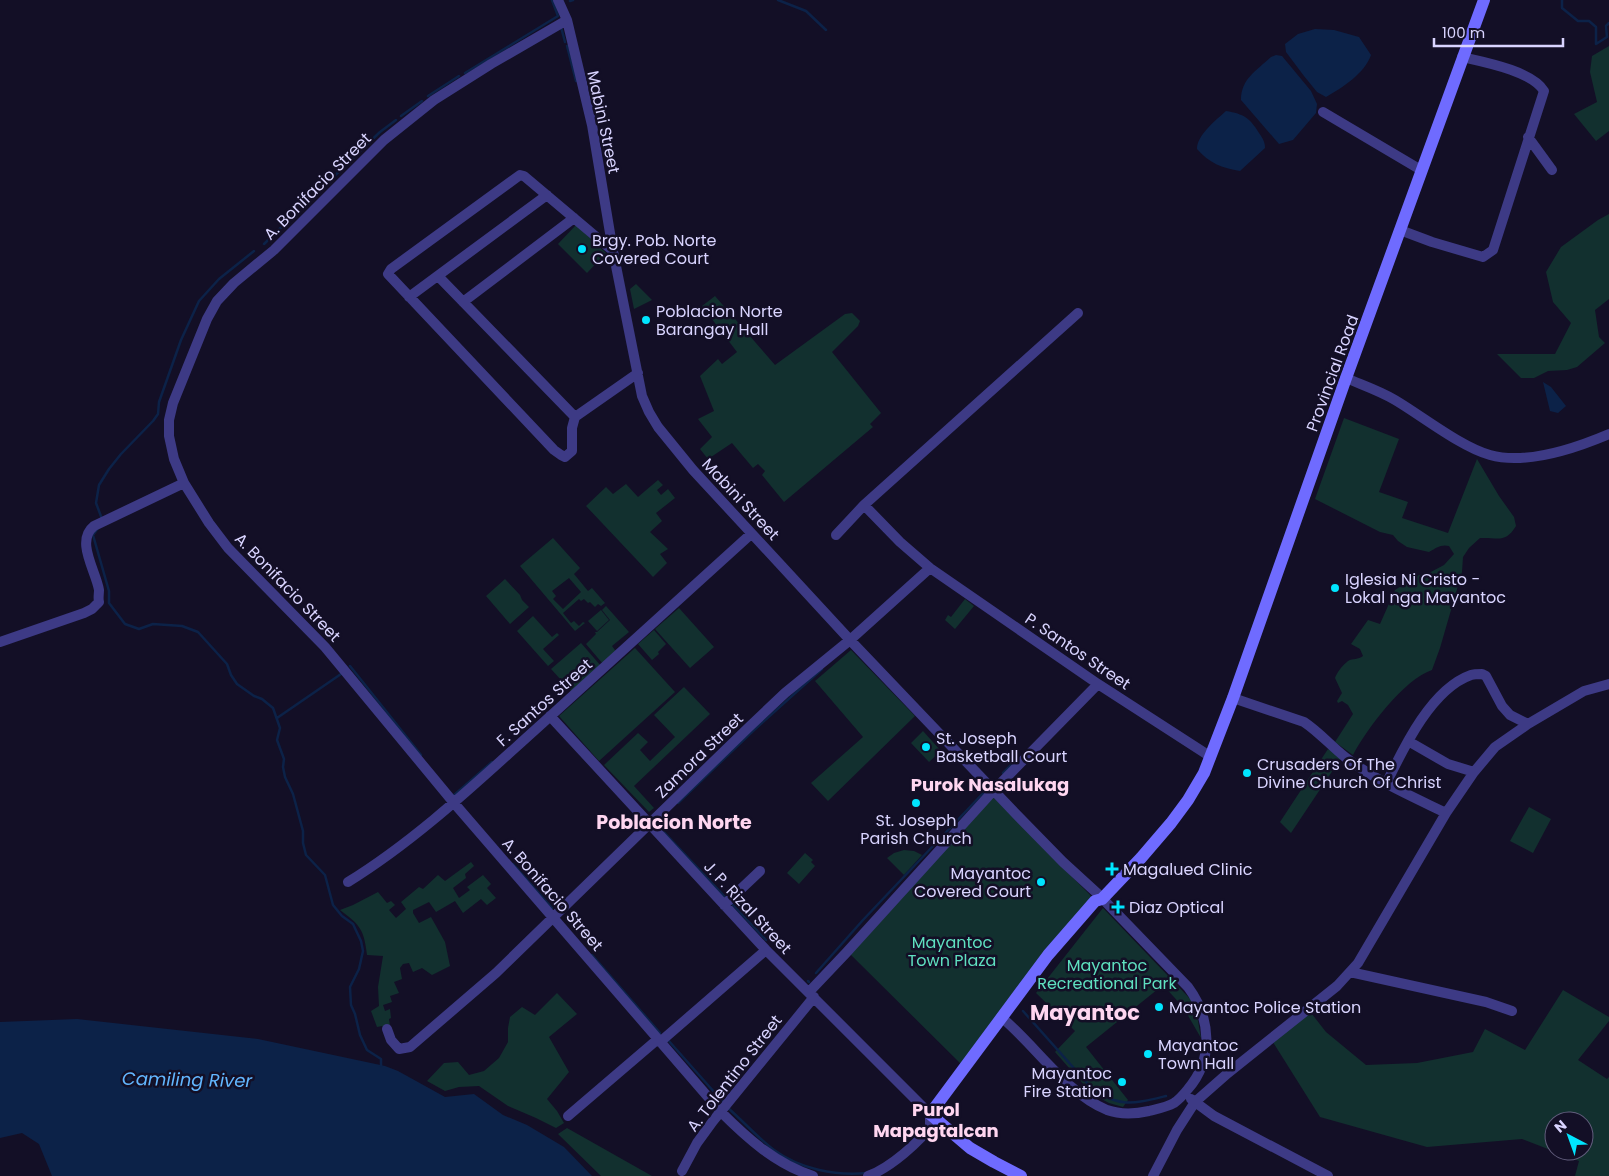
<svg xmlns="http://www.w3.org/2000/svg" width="1609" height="1176" viewBox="0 0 1609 1176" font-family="Poppins,sans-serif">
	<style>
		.green { fill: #12302f; fill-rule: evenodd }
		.water { fill: #0c2248 }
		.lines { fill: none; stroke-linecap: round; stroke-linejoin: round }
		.stream { stroke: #0c2248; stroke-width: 2.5 }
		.street { stroke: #3d3a85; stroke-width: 10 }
		.secondary { stroke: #6f6bff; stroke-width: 12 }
		.poi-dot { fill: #00e5ff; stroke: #130f26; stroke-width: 2 }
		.labels { text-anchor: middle; stroke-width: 5; stroke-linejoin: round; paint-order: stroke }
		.street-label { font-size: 16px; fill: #d9d4ff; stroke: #130f26 }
		.poi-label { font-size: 16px; fill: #d9d4ff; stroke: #130f26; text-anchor: start }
		.park-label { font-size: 16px; fill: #5fe0c0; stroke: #130f26 }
		.neighbourhood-label { font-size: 18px; font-weight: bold; fill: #ffd6f0; stroke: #130f26 }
		.water-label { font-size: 18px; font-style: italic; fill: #62b6ff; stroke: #130f26 }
		.quarter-label { font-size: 19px; font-weight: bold; fill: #ffd6f0; stroke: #130f26 }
		.district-label { font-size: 21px; font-weight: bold; fill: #ffd6f0; stroke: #130f26 }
	</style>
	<rect width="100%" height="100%" fill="#130f26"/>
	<path class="green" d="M1609,46V131L1596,141L1574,114L1597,102L1590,72L1592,56Z
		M1609,214V299L1595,310L1599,337L1605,343L1577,367L1567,370L1548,371L1534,378H1521L1497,354H1555L1571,323L1553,302L1546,272L1561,247L1598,220Z
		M576,225L606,253L587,273L558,244Z
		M636,284L652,300L634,309L630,289Z
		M715,296L775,365L845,314L852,313L860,321L858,326L832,352L881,413L870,424L873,427L784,502L762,475L765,471L758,464L753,468L732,443L708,459L700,449L712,437L698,419L714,411L700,376L718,359L722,364L737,352L702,306Z
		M1344,418L1399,439L1379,492L1408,502L1402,518L1448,533L1477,459L1499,496L1514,517L1516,526C1505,544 1498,537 1480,538L1469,548L1463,557L1462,572L1440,648L1432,670C1404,679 1366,730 1353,755L1335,742L1353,714L1348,705L1342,701L1338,703L1337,701L1342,693L1335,678C1337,672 1343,665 1348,661C1353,658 1358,660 1363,656L1360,649L1351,644L1368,620L1380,624L1395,590L1419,575L1427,574L1444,565L1454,554L1449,546C1441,544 1436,548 1429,552L1407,547L1398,541L1393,535L1380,532L1315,499Z
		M658,480L663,485L657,490L661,495L668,489L675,498L656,513L662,521L650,532L668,549L660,554L667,563L653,577L586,506L606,487L613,494L626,484L638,497Z
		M553,538L580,568L574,574L588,591L592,588L605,603L601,606L598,604L595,607L590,602L588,603L584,599L581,601L579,599L563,613L571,623L574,621L579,626L583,622L585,623L575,631L520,566ZM569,578L581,592L563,609L553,599L556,596L552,591Z
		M505,579L520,595L522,600L529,607L510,624L486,596Z
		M965,599L974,606L955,629L945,620L948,615L951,617Z
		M606,606L629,632L612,646L617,653L603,664L586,644L596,634L595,632H597L610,620L602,610Z
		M679,608L714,647L690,668L655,629Z
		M601,610L609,620L597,631L588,621Z
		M533,616L552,637L557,633L559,635L543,649L554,661L548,666L517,631Z
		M654,630L666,644L658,652L659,654L652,660L638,644Z
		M581,643L601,666L572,692L551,669Z
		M635,648L675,692L599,761L559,716Z
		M851,650L915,716L828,801L811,783L863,737L815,681Z
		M684,687L710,714L634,786L654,808L649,812L604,765L638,733L648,742L640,750L650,761L675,737L654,715Z
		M923,731L941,751L929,762L911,743Z
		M1328,749L1341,758L1291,833L1280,822Z
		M992,796L1093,898L963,1066L849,953Z
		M1529,807L1551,819L1533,853L1510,841Z
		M904,850L914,851L922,855L904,875L887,858L894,853Z
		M805,853L813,860L811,862L815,866L799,884L787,873Z
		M471,862L474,866L465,874L466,878L453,888L459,898L470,890L467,887L483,875L491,884L487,888L496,898L487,905L481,899L463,913L455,901L436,912L429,902L413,910V913L419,923L431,917L445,942L450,966L432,975L422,968L413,972L409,963L403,964L400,968L402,979L394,982L399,993L390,996L392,1002L383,1005L385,1011L390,1009L391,1018L389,1019L390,1026L383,1028L382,1026L377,1027L371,1011L379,1006L378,987L383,956L367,955C364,929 360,925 340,910L353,905L378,892L387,903L391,901L395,905L389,910L396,918L406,909L401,902L419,887L423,889L438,875L445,881Z
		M1103,908L1195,1004L1201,1038L1183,1007L1163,985L1086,1047L1128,1100L1123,1107L1109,1103L1092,1094L1055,1052L1075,1031L1036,993Z
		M1563,990L1609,1017V1021L1578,1060L1607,1079L1609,1077V1176H1575L1579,1161L1522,1139L1427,1147L1320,1117L1271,1039L1308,1009L1326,1032L1366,1065L1417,1063L1473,1052L1485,1029L1525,1050ZM1554,1121H1584V1151H1554Z
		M557,993L577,1014L549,1037L569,1072L547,1099L557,1111L564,1123L556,1128L536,1118L508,1106L479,1086L459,1087L445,1091L427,1081L444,1063L458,1062L469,1075L484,1071L499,1058L508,1042V1028L510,1017L522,1007L535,1015Z
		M567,1128L652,1176H601L558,1134Z"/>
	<path class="water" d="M1315,29L1334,30L1359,37L1371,55C1365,73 1342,88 1326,97L1317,92L1304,76L1286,52L1285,44L1298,34Z
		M1276,55L1282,56L1311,91L1317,104L1316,113L1293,140L1279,144L1241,100C1241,79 1256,71 1271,57Z
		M1226,111C1244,114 1250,118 1259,133C1263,139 1265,142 1265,148L1240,171C1222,168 1209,163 1197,149C1197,135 1216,120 1226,111Z
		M1543,382L1551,387L1566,406L1558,413L1550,411Z
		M77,1019L258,1039L385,1066L398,1071L445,1097L474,1094L503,1115L527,1125L564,1147L592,1176H52L39,1144L22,1133L0,1138V1022Z"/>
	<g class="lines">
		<path class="stream" d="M778,0L806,11L826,30
			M1562,0V8L1578,21H1589L1596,27V44L1607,37L1606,26L1609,23
			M570,1L573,0
			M561,27L565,42
			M567,46L576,81
			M465,73L558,16L552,0
			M428,96L459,76
			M401,116L422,101
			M264,244L380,132L396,120
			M102,519L96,503L99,485L109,469L121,454L153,421L158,414L159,402L181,340L199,301L219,279L254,251
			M98,528L93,535L109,591V603L125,624L139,629L153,624L182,626L198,632L227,664L231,675L237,684L254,696L262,699L273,708L280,728L277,740L284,759L283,767L285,777L293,794L303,831V843L306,855L325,875L333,905L342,916L353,924L361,941L363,951L359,969L350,987L351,1005L355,1014L360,1035L367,1050L381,1059V1066
			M350,666L421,755
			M277,718L341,674
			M1003,773L1016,760
			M453,796L492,762
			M678,803L754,730L822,669
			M661,829L726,898
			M513,864L552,908
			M731,903L766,940
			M592,955L660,1033
			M816,973L863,920L987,789L985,787
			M808,981L809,982
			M1023,1011L1088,1084C1116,1109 1133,1104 1166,1096
			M668,1040L723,1102
			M728,1108C743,1121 758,1138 774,1150C800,1169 835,1176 867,1173"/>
		<path class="street" d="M558,0L567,20L592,125L613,251L642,396L649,412L658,427L693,470L850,640L1017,815L1063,862L1098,894L1188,987C1211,1018 1214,1059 1188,1089C1184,1094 1180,1099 1174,1103C1167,1107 1157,1109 1149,1111C1135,1114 1121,1115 1107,1110C1066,1093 1035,1045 1001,1017
			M567,20L491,64L434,100L384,140L274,250L234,283L217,301L207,319L173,403L169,420V436L174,459L184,483L209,523L228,548L325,647L454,803L721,1112C748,1139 776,1164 813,1176
			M1323,112L1421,170
			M1528,137L1552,170
			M1400,230L1432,242L1483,257L1493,250L1544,91C1532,71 1484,62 1462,57
			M613,251L524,176L520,175L391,269L388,274L554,450L561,455L565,457L572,451V428L575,417L638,373
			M438,276L575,417
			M409,297L547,195
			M463,302L574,218
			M1346,378C1362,385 1380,391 1395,400C1422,416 1461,447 1490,455C1526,465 1576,448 1609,434
			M864,505L900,542L930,568L1098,684L1211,757
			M836,535L864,505L1078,313
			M0,642L84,613L92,609L99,602C98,598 99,594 99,590C96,571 75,541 94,526L184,483
			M550,716L766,950L930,1114V1127
			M1408,741L1448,764L1474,772
			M1386,784C1403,749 1431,689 1471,675C1474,674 1479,674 1482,674L1486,676L1502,706L1510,715L1528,724
			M1446,813L1474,772L1495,747L1528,724L1584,691L1609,684
			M348,882C416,840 475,784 535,730C607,665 679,600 751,534
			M724,905L760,871
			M1350,972L1486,1002L1512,1011
			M809,992L846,953L994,790L1098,684
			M387,1029L391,1040L399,1049L410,1047L496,973L749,727L785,693L850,640L930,568
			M660,1042L766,950
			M1191,1099L1214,1116L1328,1176
			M568,1116L658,1039
			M682,1171L697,1143L713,1121L814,997
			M868,1176C890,1168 920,1142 934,1122
			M1153,1176L1177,1130L1195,1102L1228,1073L1337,986L1358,963L1446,813C1411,796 1376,781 1345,757C1331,746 1319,732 1304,722L1233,698"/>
		<path class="secondary" d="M1021,1176L994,1162L970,1148L930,1114L1048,955L1095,901L1102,899L1141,858L1171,823L1188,800L1204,773L1233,698L1346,378L1484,0"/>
	</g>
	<g class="poi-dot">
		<circle cx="582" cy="249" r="5"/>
		<circle cx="646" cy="320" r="5"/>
		<circle cx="1335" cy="588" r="5"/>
		<circle cx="926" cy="747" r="5"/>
		<circle cx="1247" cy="773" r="5"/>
		<circle cx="916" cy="803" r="5"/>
		<path d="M1109.5 861.5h5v5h5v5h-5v5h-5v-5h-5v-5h5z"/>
		<circle cx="1041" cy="882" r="5"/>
		<path d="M1115.5 899.5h5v5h5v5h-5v5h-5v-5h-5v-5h5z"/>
		<circle cx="1159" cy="1007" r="5"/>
		<circle cx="1148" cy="1054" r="5"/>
		<circle cx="1122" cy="1082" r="5"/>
	</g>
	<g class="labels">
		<g class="street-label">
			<text transform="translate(604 122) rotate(78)" y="6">Mabini Street</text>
			<text transform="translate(317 186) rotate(-45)" y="6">A. Bonifacio Street</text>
			<text transform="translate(1332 373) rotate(-70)" y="6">Provincial Road</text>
			<text transform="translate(741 499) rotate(47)" y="6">Mabini Street</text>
			<text transform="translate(288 587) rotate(46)" y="6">A. Bonifacio Street</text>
			<text transform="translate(1078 651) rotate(34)" y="6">P. Santos Street</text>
			<text transform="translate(544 702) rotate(-42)" y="6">F. Santos Street</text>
			<text transform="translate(699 755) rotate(-44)" y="6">Zamora Street</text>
			<text transform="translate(553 894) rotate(49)" y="6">A. Bonifacio Street</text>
			<text transform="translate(748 907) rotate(47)" y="6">J. P. Rizal Street</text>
			<text transform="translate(734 1073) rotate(-52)" y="6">A. Tolentino Street</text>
		</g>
		<g class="poi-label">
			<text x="592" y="246">Brgy. Pob. Norte<tspan x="592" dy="18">Covered Court</tspan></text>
			<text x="656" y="317">Poblacion Norte<tspan x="656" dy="18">Barangay Hall</tspan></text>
			<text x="1345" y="585">Iglesia Ni Cristo -<tspan x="1345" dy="18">Lokal nga Mayantoc</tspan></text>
			<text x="936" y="744">St. Joseph<tspan x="936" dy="18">Basketball Court</tspan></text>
			<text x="1257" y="770">Crusaders Of The<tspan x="1257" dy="18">Divine Church Of Christ</tspan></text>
			<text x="916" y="826" text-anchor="middle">St. Joseph<tspan x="916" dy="18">Parish Church</tspan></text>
			<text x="1123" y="875">Magalued Clinic</text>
			<text x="1031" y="879" text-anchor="end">Mayantoc<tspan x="1031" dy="18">Covered Court</tspan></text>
			<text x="1129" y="913">Diaz Optical</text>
			<text x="1169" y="1013">Mayantoc Police Station</text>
			<text x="1158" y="1051">Mayantoc<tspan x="1158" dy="18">Town Hall</tspan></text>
			<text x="1112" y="1079" text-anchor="end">Mayantoc<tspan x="1112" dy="18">Fire Station</tspan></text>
		</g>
		<g class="park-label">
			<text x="952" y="948">Mayantoc<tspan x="952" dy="18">Town Plaza</tspan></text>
			<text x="1107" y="971">Mayantoc<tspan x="1107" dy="18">Recreational Park</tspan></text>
		</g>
		<g class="neighbourhood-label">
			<text x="990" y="791">Purok Nasalukag</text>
			<text x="936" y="1116">Purol<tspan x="936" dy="21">Mapagtalcan</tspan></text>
		</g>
		<g class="water-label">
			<text transform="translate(187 1080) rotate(1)" y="6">Camiling River</text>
		</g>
		<g class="quarter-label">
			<text x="674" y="829">Poblacion Norte</text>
		</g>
		<g class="district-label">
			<text x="1085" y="1020">Mayantoc</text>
		</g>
	</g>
	<g transform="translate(1569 1136) rotate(319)"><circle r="24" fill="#130f26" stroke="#625e7d"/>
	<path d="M0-4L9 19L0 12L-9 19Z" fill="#00e5ff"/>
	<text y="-8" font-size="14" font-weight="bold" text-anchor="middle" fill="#d9d4ff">N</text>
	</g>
	<path d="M1434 38v8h129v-8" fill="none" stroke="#d9d4ff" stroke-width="2.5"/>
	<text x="1442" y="38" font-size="15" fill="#d9d4ff" stroke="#130f26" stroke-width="4" paint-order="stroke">100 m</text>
</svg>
